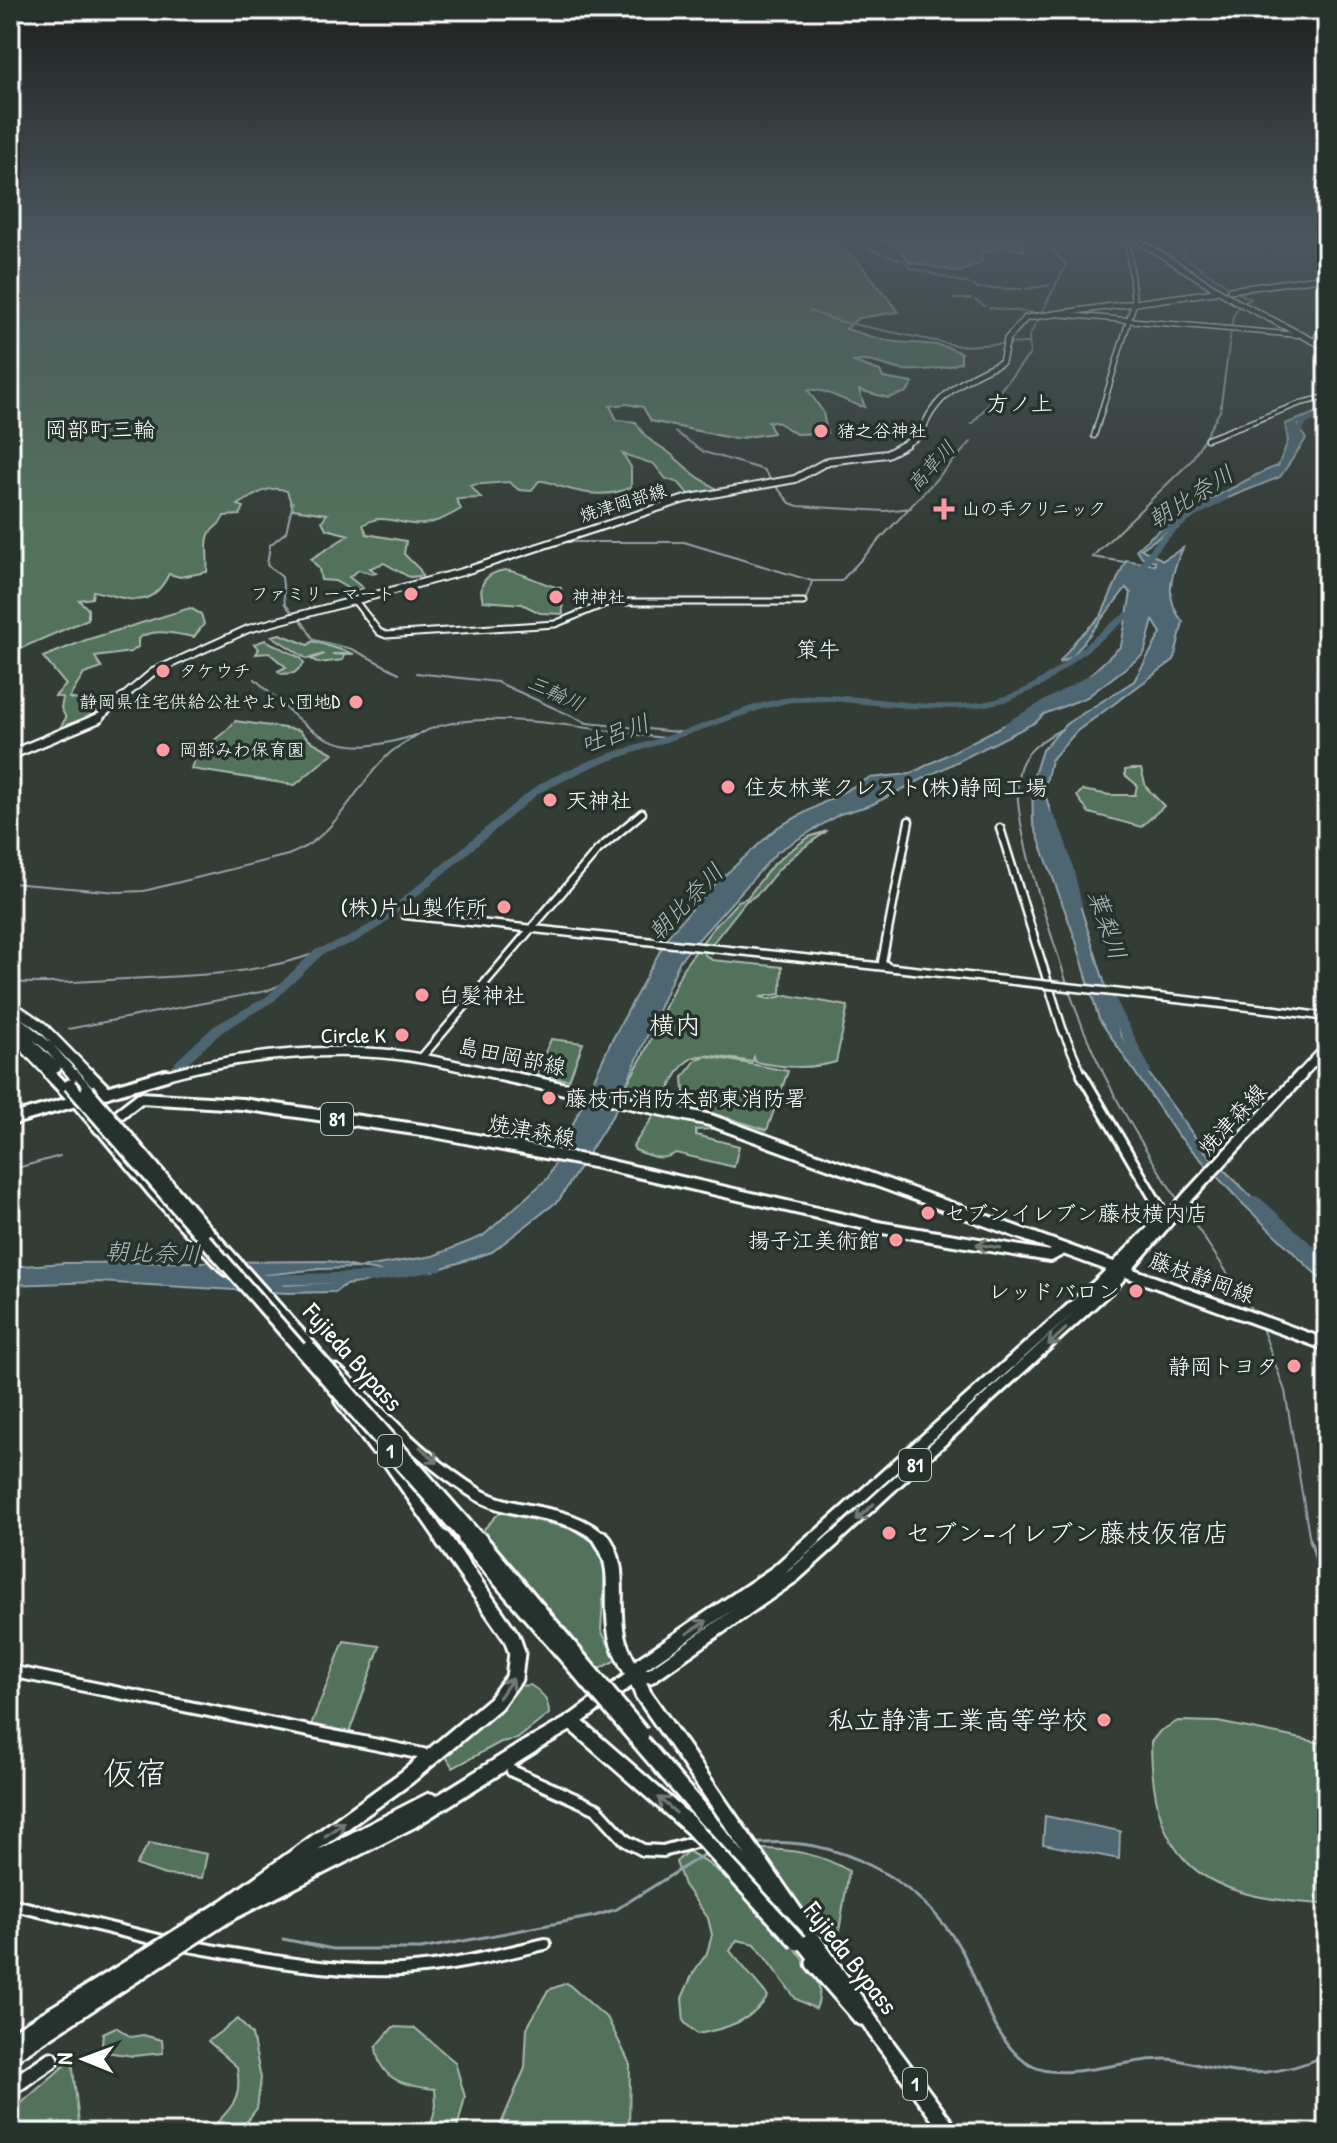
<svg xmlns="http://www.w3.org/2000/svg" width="1337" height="2143" viewBox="0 0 1337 2143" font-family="'Patrick Hand','Klee One',sans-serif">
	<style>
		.green { fill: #52725c; stroke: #a8b8ae; stroke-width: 2 }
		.water { fill: #4d6671; stroke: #94a3aa; stroke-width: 2 }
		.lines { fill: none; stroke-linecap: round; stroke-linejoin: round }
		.stream-far1 { stroke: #94a3aa; stroke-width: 2 }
		.stream { stroke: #94a3aa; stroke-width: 3 }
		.river { fill: #4d6671; fill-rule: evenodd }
		.minor-far4-casing { stroke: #fff; stroke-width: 7 }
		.minor-far3-casing { stroke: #fff; stroke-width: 9 }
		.minor-far2-casing { stroke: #fff; stroke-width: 11 }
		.minor-far1-casing { stroke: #fff; stroke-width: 14 }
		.minor-casing { stroke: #fff; stroke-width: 16 }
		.major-far4-casing { stroke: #fff; stroke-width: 8 }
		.major-far3-casing { stroke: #fff; stroke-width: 10 }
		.major-far2-casing { stroke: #fff; stroke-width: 13 }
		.major-far1-casing { stroke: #fff; stroke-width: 16 }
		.major-casing { stroke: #fff; stroke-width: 19 }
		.highway-far3-casing { stroke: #fff; stroke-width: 8 }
		.highway-far2-casing { stroke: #fff; stroke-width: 14 }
		.highway-far1-casing { stroke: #fff; stroke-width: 17 }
		.highway-casing { stroke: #fff; stroke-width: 21 }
		.minor-far4 { stroke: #26332d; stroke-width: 4 }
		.minor-far3 { stroke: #26332d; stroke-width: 5 }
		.minor-far2 { stroke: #26332d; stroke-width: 6 }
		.minor-far1 { stroke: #26332d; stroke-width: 8 }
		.minor { stroke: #26332d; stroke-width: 10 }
		.major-far4 { stroke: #26332d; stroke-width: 5 }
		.major-far3 { stroke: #26332d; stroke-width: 6 }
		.major-far2 { stroke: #26332d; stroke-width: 8 }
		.major-far1 { stroke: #26332d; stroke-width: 10 }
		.major { stroke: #26332d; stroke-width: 13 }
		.highway-far3 { stroke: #26332d; stroke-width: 5 }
		.highway-far2 { stroke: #26332d; stroke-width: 9 }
		.highway-far1 { stroke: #26332d; stroke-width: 11 }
		.highway { stroke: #26332d; stroke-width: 15 }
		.minor-bridge-casing { stroke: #fff; stroke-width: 11; stroke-linecap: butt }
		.highway-bridge-far1-casing { stroke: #fff; stroke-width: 17; stroke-linecap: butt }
		.highway-bridge-casing { stroke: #fff; stroke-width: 21; stroke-linecap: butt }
		.minor-bridge { stroke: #26332d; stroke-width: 6 }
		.highway-bridge-far1 { stroke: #26332d; stroke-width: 11 }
		.highway-bridge { stroke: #26332d; stroke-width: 15 }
		.oneway { stroke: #727a76 }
		.poi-dot { fill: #ff9aa2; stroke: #26332d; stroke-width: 3 }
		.labels { text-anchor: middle; stroke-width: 7; stroke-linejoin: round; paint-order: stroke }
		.far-poi-label { font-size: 18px; fill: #fff; stroke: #26332d; text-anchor: start }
		.far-street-label { font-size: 18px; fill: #fff; stroke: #26332d }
		.far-water-label { font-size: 20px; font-style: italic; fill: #afbabf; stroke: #26332d }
		.shield { fill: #26332d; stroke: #bec2c0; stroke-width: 2 }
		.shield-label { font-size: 20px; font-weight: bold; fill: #fff }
		.far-quarter-label { font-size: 22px; fill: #fff; stroke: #26332d }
		.poi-label { font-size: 22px; fill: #fff; stroke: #26332d; text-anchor: start }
		.street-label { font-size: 22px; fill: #fff; stroke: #26332d }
		.water-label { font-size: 24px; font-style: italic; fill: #afbabf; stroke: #26332d }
		.quarter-label { font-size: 26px; fill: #fff; stroke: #26332d }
		.near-street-label { font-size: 26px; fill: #fff; stroke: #26332d }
		.near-poi-label { font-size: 26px; fill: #fff; stroke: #26332d; text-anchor: start }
		.near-quarter-label { font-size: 32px; fill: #fff; stroke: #26332d }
	</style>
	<rect width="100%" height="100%" fill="#343c36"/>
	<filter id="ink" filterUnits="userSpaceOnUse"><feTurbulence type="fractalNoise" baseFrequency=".0125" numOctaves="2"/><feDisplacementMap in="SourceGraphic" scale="16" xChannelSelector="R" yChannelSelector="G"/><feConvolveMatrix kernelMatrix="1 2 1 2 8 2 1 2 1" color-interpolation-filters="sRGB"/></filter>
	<g filter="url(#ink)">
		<path class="green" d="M10,234H826L858,261L899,312L858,318L846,329C862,333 880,341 897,342C921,344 939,342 961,353V362C946,369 922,371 904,370C886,368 874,358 854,362L880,371L883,378L913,383L907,392L888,398L859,390L865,407C847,404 825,387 808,390L823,412L827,433L796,434L779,423L768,421L773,433L735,439L651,421L643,407L626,404L610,406L617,420L636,422C649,445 654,440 672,455C690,471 696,477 717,489L689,495L679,483L666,479L654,464L623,454L631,467V487C609,498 585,494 562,487C553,485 549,480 539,481L531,491L519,490L509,482L470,485L481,498L456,499L461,509C446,518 430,526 412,524C393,522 380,513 363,525L367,534L406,541L404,554L420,570L422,576L409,577L384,563L370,568L376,573L373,574L359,570L349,577L363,588L354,592L335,581L321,580L319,569L311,559L349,535L326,529L322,521L327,514L293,509L287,491C269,484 254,495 238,505L244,507L240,515L224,516C221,524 217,525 211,531C204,540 209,560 207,572L180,577L169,574C149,613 129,598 93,591L92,598L79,600L88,609V619L10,653Z
			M860,234H1004L1021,236L1025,251L1004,247L982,253L981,263L960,272L910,262L895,245Z
			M505,570C527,573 541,585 561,588L563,614L540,613L522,604L483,601C477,583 487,573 505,570Z
			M190,608L201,614L204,624L194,637C176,634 152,627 138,639V647L131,652L95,657L102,668L84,674L69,698L96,704V716L67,731L59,729L66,718L61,708L63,698L55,696L66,685L43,657L86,640Z
			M280,634L308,645L313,641L354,654H332L344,655L343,660L319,663L311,659L324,654L307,659L272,636Z
			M265,640L301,658L304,664L294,673L282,674L278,671L286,667L269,653L256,654L259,649L254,644Z
			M235,721L299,730L309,740L333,753L295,785L191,769C197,746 221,740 235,721Z
			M1132,769H1141L1146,787L1164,806L1141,827L1089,813L1077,796L1082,790L1110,795H1135L1137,785L1125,775V770Z
			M827,831C811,842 796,852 782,866C769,878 763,894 746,901L704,954L712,960L782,967L781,994L760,997L770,999L787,995L848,1006L836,1062C808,1070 783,1067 755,1062L754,1057L752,1062C696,1054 688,1043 664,1101L629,1093L624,1089L643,1056L683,968L711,931L738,901L747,898L770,868L784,855L809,837Z
			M551,1039L583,1043L569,1080L535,1075Z
			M707,1056L788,1071L767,1130L685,1105L683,1077L697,1059Z
			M656,1113L709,1126L713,1129L696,1130V1135L739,1146L734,1167L676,1153C662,1162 650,1156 635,1150L633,1146Z
			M500,1512L585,1532L598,1548L605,1572L601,1630L616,1660L599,1669L483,1530Z
			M344,1641L380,1646L348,1736L309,1730Z
			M530,1685C542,1692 549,1700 549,1714L517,1739L501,1742L453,1768L444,1753L519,1686Z
			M1178,1721L1218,1722L1322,1743L1327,1750V1891L1322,1904C1205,1897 1152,1868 1151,1742L1160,1731Z
			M149,1843L207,1854L202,1878L165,1875L136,1865Z
			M759,1849C792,1849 821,1854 849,1871L835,1956Z
			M688,1851C729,1873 793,1938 816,1979C821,1987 820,2000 816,2009L796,1999L755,1944L737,1940L730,1951L768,1996C753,2021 725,2029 697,2034L684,2022L682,1998L693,1973L707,1953L712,1935L708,1918L684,1885L676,1862Z
			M567,1983L608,2019L630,2064L629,2133H497L525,2068L527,2028L548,1990Z
			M238,2019L252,2035L261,2078L257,2108L238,2133H207C230,2108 243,2103 237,2067L208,2041Z
			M116,2027L131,2037L143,2035L162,2040L163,2053L133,2056L106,2052L102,2044L103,2033Z
			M393,2027L415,2028L455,2062L465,2097L456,2133H429L436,2105L435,2089C406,2086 379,2081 376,2047Z
			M72,2059L80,2133H10V2113Z"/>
		<path class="water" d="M1327,409V413L1298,426L1306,439L1280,477L1208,506L1141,549L1163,560L1183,548C1171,573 1163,598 1183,622L1174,660L1077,731L1051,760L1044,791L1121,1035L1205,1151L1327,1271V1285L1240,1201L1176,1133L1099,1019L1076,941L1033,823L1032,781L1042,750L1066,724L1134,681L1161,633L1153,620L1144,654L1087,697L1044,714L1036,722L871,805L840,814L777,852L680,960L614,1113L559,1200L492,1252L433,1271L392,1273L358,1268L319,1269L266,1275L285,1285L385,1279L345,1285L335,1292L288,1293L98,1282L10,1285V1267L64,1263L329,1261L358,1268L433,1256L483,1236L548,1178L610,1044L668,936L705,893L778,827L869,778L910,774L1077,687L1121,646L1131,593L1126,588L1072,657L1059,663L1076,640L1101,616L1126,560L1155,565V561L1142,557L1136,550C1164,522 1197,506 1232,488C1248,480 1261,471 1278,466L1288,441L1285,424Z
			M1045,1816L1120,1831L1119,1859L1043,1844Z"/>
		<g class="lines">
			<path class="stream-far1" d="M851,234L869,249L909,263L908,267L969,284
				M1186,258L1232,289
				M973,285L977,288L1022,289
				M1026,289L1050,285
				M1237,292L1251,299L1245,302
				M954,299H971
				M975,300L985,306
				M989,308L1036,313
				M810,311L838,321L959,346L1027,343
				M972,424L1030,354L1029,337L1066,265L1037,234
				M675,432L704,452L764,470L771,480
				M775,485L790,503L798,506L885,511L911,508
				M293,502L286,532L270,545L267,565L282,577L285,604L294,615
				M563,542H684L812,581H841L971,442
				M1125,562L1092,557L1191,461L1220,411L1233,317L1239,305
				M805,601L812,582
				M300,618L314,640L352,649L399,673
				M416,673L497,682L587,723L687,733
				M255,679C314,733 330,763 416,735
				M1062,729C1045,738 1023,751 1019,772C1009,820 1052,934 1067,984
				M422,733C478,703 602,733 665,738
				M10,883L118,892L144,891L288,855C338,837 353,787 390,753C399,745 412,739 422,732
				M10,982C49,985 88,981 126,979C192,976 256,975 319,952
				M1069,990C1094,1066 1134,1133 1178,1200
				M68,1029L266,991L290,981
				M10,1170L60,1156
				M1184,1208L1254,1313
				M1261,1325L1285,1391L1310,1541"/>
			<path class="stream" d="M1310,1539L1327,1599
				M753,1844C834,1833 922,1880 962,1951C981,1987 993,2043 1030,2065C1063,2084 1129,2057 1167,2059C1186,2060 1203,2067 1221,2070C1257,2077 1294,2070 1327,2055
				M283,1939L333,1949H421L595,1916L617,1909L708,1852"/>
			<path class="river" d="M1179,234H1184L1188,259L1183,258Z
				M1327,411V416L1307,424L1295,445H1289L1288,443L1302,422Z
				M1222,496L1229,498C1220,504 1210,509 1201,514C1171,532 1156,548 1140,579H1134L1133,577C1152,535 1183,517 1222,496Z
				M1127,612L1134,614L1044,685L1009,701L981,707L956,709L906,708L831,701L791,702L763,709L592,767L539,793L383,925L355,942L323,954L274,1001L222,1032L184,1066H176L174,1063L214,1026L266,997L315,950L347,938L375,921C411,891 447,861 482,831C504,813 525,792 549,779C594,755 644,744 692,728C725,717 756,701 791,697C866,686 946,723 1019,691C1060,673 1090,636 1127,612Z
				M1327,647L1324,682L1327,742L1322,739C1317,717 1307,663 1327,647Z
				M1096,671L1100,674L1099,676L1011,726H1005L1003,724Z
				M1048,810C1064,820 1077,884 1082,905L1081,907H1073L1072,905L1052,832L1043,813Z
				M1104,984L1110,987L1151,1071L1149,1074H1141L1139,1071L1098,987Z
				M1255,1196L1260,1198L1327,1258V1271L1322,1269L1250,1204L1248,1201L1250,1198Z
				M436,1262L441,1264L443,1267L441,1270L375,1282L260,1285L255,1284L253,1280L255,1276L260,1275L375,1272Z"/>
			<g class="minor-far4-casing">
				<path id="minor-far4" d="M1057,314L1298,335
					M1317,336L1327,337
					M1094,436L1134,303L1128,243L1111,234
					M1207,439L1301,403L1327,397"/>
			</g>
			<g class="minor-far3-casing">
				<path id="minor-far3" d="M355,601L379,632L386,635L555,624L609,602H662
					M663,602H803"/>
			</g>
			<g class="minor-far2-casing">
				<path id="minor-far2" d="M1000,828L1062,1028L1083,1077
					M405,915L895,968
					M888,967L882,962L909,821
					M1276,1010L1327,1017
					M421,1058L598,850L642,813"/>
			</g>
			<g class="minor-far1-casing">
				<path id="minor-far1" d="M1082,1075L1167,1220
					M100,1129L153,1193L226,1271
					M339,1401L374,1449"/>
			</g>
			<g class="minor-casing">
				<path id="minor" d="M10,1671L423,1754
					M512,1771L597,1809L626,1841L643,1850L663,1851L702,1840
					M10,1904L167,1942
					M183,1945C254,1958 328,1973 401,1970C450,1967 498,1955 545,1944"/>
			</g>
			<g class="major-far4-casing">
				<path id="major-far4" d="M1230,290L1327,277
					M902,446L921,435C932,396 967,377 1002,362L1007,339L1026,318L1215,292"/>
			</g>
			<g class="major-far3-casing">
				<path id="major-far3" d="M96,720L153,672L248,629L462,572L685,499L795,479L828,461L887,454L906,444"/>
			</g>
			<g class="major-far2-casing">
				<path id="major-far2" d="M10,755L99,718
					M159,1077C239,1054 342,1044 424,1059C452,1064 481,1071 509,1077
					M1299,1077L1327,1047"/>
			</g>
			<g class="major-far1-casing">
				<path id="major-far1" d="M500,1075L710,1120L1327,1345
					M76,1101L100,1129L140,1098L242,1104L429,1131L598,1163L883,1228L1050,1256L1063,1249
					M10,1120L166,1075
					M812,1541L1104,1279L1160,1222L1167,1220
					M832,1541L1115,1282L1187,1198L1301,1075"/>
			</g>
			<g class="major-casing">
				<path id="major" d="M637,1674L650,1676L794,1575L834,1539
					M532,1745L572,1722L637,1674L641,1664L776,1573L814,1539"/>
			</g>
			<g class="highway-far3-casing">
				<path id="highway-far3" d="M1128,234L1237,302L1327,348"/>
			</g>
			<g class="highway-far2-casing">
				<path id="highway-far2" d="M10,1005L42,1027L91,1077
					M10,1015L49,1047L75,1077
					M10,1024L56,1068
					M10,1032L53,1077"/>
			</g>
			<g class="highway-far1-casing">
				<path id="highway-far1" d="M51,1075L76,1101
					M74,1075L87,1090
					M89,1075L106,1092
					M206,1230L315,1352
					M336,1371C381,1413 425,1463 479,1495C518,1517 571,1507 603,1541
					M374,1440L444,1541"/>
			</g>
			<g class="highway-casing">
				<path id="highway" d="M602,1539C623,1569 609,1603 617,1637C621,1657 636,1674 643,1694L879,2035
					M572,1722L642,1783
					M707,1819L823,1965
					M263,1887L430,1801
					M226,1907L407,1777L495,1703L514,1678L517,1653L512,1638L443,1539
					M229,1913L412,1820L532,1745
					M814,1963L861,2017
					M875,2030L951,2133
					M10,2041L81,1998
					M10,2055L84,2007
					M10,2088L51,2060"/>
			</g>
			<use href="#minor-far4" class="minor-far4"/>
			<use href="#minor-far3" class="minor-far3"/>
			<use href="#minor-far2" class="minor-far2"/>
			<use href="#minor-far1" class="minor-far1"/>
			<use href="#minor" class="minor"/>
			<use href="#major-far4" class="major-far4"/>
			<use href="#major-far3" class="major-far3"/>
			<use href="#major-far2" class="major-far2"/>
			<use href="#major-far1" class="major-far1"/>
			<use href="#major" class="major"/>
			<use href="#highway-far3" class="highway-far3"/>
			<use href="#highway-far2" class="highway-far2"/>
			<use href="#highway-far1" class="highway-far1"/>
			<use href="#highway" class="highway"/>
			<g class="minor-bridge-casing">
				<path id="minor-bridge" d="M895,968L1276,1010"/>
			</g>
			<g class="highway-bridge-far1-casing">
				<path id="highway-bridge-far1" d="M70,1085L468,1541
					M87,1090L206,1230
					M309,1347L480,1541"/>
			</g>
			<g class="highway-bridge-casing">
				<path id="highway-bridge" d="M466,1539L707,1819
					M478,1539L641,1734
					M642,1783L691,1826L798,1942
					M81,1998L226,1907
					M84,2007L229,1913"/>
			</g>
			<use href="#minor-bridge" class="minor-bridge"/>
			<use href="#highway-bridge-far1" class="highway-bridge-far1"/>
			<use href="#highway-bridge" class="highway-bridge"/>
		</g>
		<defs><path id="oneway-shaft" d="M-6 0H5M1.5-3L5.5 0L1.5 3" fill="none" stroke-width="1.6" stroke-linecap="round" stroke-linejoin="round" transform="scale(2)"/></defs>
		<g class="oneway">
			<use href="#oneway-shaft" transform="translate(988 1246) rotate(-171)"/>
			<use href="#oneway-shaft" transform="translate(1057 1337) rotate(137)"/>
			<use href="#oneway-shaft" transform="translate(429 1455) rotate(42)"/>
			<use href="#oneway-shaft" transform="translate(865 1512) rotate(137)"/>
			<use href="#oneway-shaft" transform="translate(697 1627) rotate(-33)"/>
			<use href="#oneway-shaft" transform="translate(506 1688) rotate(-55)"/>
			<use href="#oneway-shaft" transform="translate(667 1805) rotate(-139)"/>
			<use href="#oneway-shaft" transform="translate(335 1829) rotate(-36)"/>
		</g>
	</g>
	<linearGradient id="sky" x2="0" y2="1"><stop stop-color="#1d211e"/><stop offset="0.44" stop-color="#4a565d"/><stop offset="1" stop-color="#4a565d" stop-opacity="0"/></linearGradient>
	<rect width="1337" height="534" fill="url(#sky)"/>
	<g class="poi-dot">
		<circle cx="821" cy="431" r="8"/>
		<path d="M940 497h8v8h8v8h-8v8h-8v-8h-8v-8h8z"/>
		<circle cx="411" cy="594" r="8"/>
		<circle cx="556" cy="597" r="8"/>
		<circle cx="163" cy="671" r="8"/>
		<circle cx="356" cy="702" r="8"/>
		<circle cx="163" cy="750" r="8"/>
		<circle cx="728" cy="787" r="8"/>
		<circle cx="550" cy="800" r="8"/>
		<circle cx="504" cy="907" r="8"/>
		<circle cx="422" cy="995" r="8"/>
		<circle cx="402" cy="1035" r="8"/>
		<circle cx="549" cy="1098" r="8"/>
		<circle cx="928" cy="1213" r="8"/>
		<circle cx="896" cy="1240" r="8"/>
		<circle cx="1136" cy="1291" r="8"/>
		<circle cx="1294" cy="1366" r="8"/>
		<circle cx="889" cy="1533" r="8"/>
		<circle cx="1104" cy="1720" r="8"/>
	</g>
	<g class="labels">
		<g class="far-poi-label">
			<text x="837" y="437">猪之谷神社</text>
			<text x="962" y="515">山の手クリニック</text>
			<text x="395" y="600" text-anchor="end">ファミリーマート</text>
			<text x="572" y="603">神神社</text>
			<text x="179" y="677">タケウチ</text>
			<text x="340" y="708" text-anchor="end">静岡県住宅供給公社やよい団地D</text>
			<text x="179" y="756">岡部みわ保育園</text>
		</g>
		<g class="far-street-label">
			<text transform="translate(623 503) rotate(-17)" y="6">焼津岡部線</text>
		</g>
		<g class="far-water-label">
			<text transform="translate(931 466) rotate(-48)" y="7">高草川</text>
			<text transform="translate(556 693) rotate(24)" y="7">三輪川</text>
		</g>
		<g class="shield">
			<rect x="321" y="1103" width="32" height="32" rx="6"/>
			<rect x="378" y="1435" width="24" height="32" rx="6"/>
			<rect x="899" y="1449" width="32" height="32" rx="6"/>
			<rect x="903" y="2068" width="24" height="32" rx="6"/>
		</g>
		<g class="shield-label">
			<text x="337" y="1126">81</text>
			<text x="390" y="1458">1</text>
			<text x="915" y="1472">81</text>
			<text x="915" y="2091">1</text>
		</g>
		<g class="far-quarter-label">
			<text x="1020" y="411">方ノ上</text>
			<text x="100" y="437">岡部町三輪</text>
			<text x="818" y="657">策牛</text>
		</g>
		<g class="poi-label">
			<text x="744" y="795">住友林業クレスト(株)静岡工場</text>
			<text x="566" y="808">天神社</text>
			<text x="488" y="915" text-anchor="end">(株)片山製作所</text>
			<text x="438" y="1003">白髪神社</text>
			<text x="386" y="1043" text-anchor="end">Circle K</text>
			<text x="565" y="1106">藤枝市消防本部東消防署</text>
			<text x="944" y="1221">セブンイレブン藤枝横内店</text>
			<text x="880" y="1248" text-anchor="end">揚子江美術館</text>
			<text x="1120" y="1299" text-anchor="end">レッドバロン</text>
			<text x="1278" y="1374" text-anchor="end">静岡トヨタ</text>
		</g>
		<g class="street-label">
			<text transform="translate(512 1056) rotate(12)" y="8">島田岡部線</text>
			<text transform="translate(1232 1119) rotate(-47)" y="8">焼津森線</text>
			<text transform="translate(532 1130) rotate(11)" y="8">焼津森線</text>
			<text transform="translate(1202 1277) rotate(20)" y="8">藤枝静岡線</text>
		</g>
		<g class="water-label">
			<text transform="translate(1191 497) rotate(-32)" y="8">朝比奈川</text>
			<text transform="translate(615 734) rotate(-20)" y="8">吐呂川</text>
			<text transform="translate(686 902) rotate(-46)" y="8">朝比奈川</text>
			<text transform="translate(1107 925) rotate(71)" y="8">葉梨川</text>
			<text transform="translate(153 1253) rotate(2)" y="8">朝比奈川</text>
		</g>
		<g class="quarter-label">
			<text x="675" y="1034">横内</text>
		</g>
		<g class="near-street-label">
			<text transform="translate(353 1357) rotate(48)" y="9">Fujieda Bypass</text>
			<text transform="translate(851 1958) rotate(52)" y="9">Fujieda Bypass</text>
		</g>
		<g class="near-poi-label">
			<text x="905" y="1542">セブン−イレブン藤枝仮宿店</text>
			<text x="1088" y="1729" text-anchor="end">私立静清工業高等学校</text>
		</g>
		<g class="near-quarter-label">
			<text x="135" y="1784">仮宿</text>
		</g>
	</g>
	<rect width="1337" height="2143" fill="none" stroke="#26332d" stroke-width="40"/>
	<rect x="20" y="20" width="1297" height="2103" fill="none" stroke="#fff" stroke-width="3" filter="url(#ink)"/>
	<g transform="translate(84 2059) rotate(271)" stroke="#26332d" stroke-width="6" paint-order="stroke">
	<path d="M0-6L14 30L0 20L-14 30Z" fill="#ffffff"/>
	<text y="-12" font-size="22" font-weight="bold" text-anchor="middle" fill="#ffffff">N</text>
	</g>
</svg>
